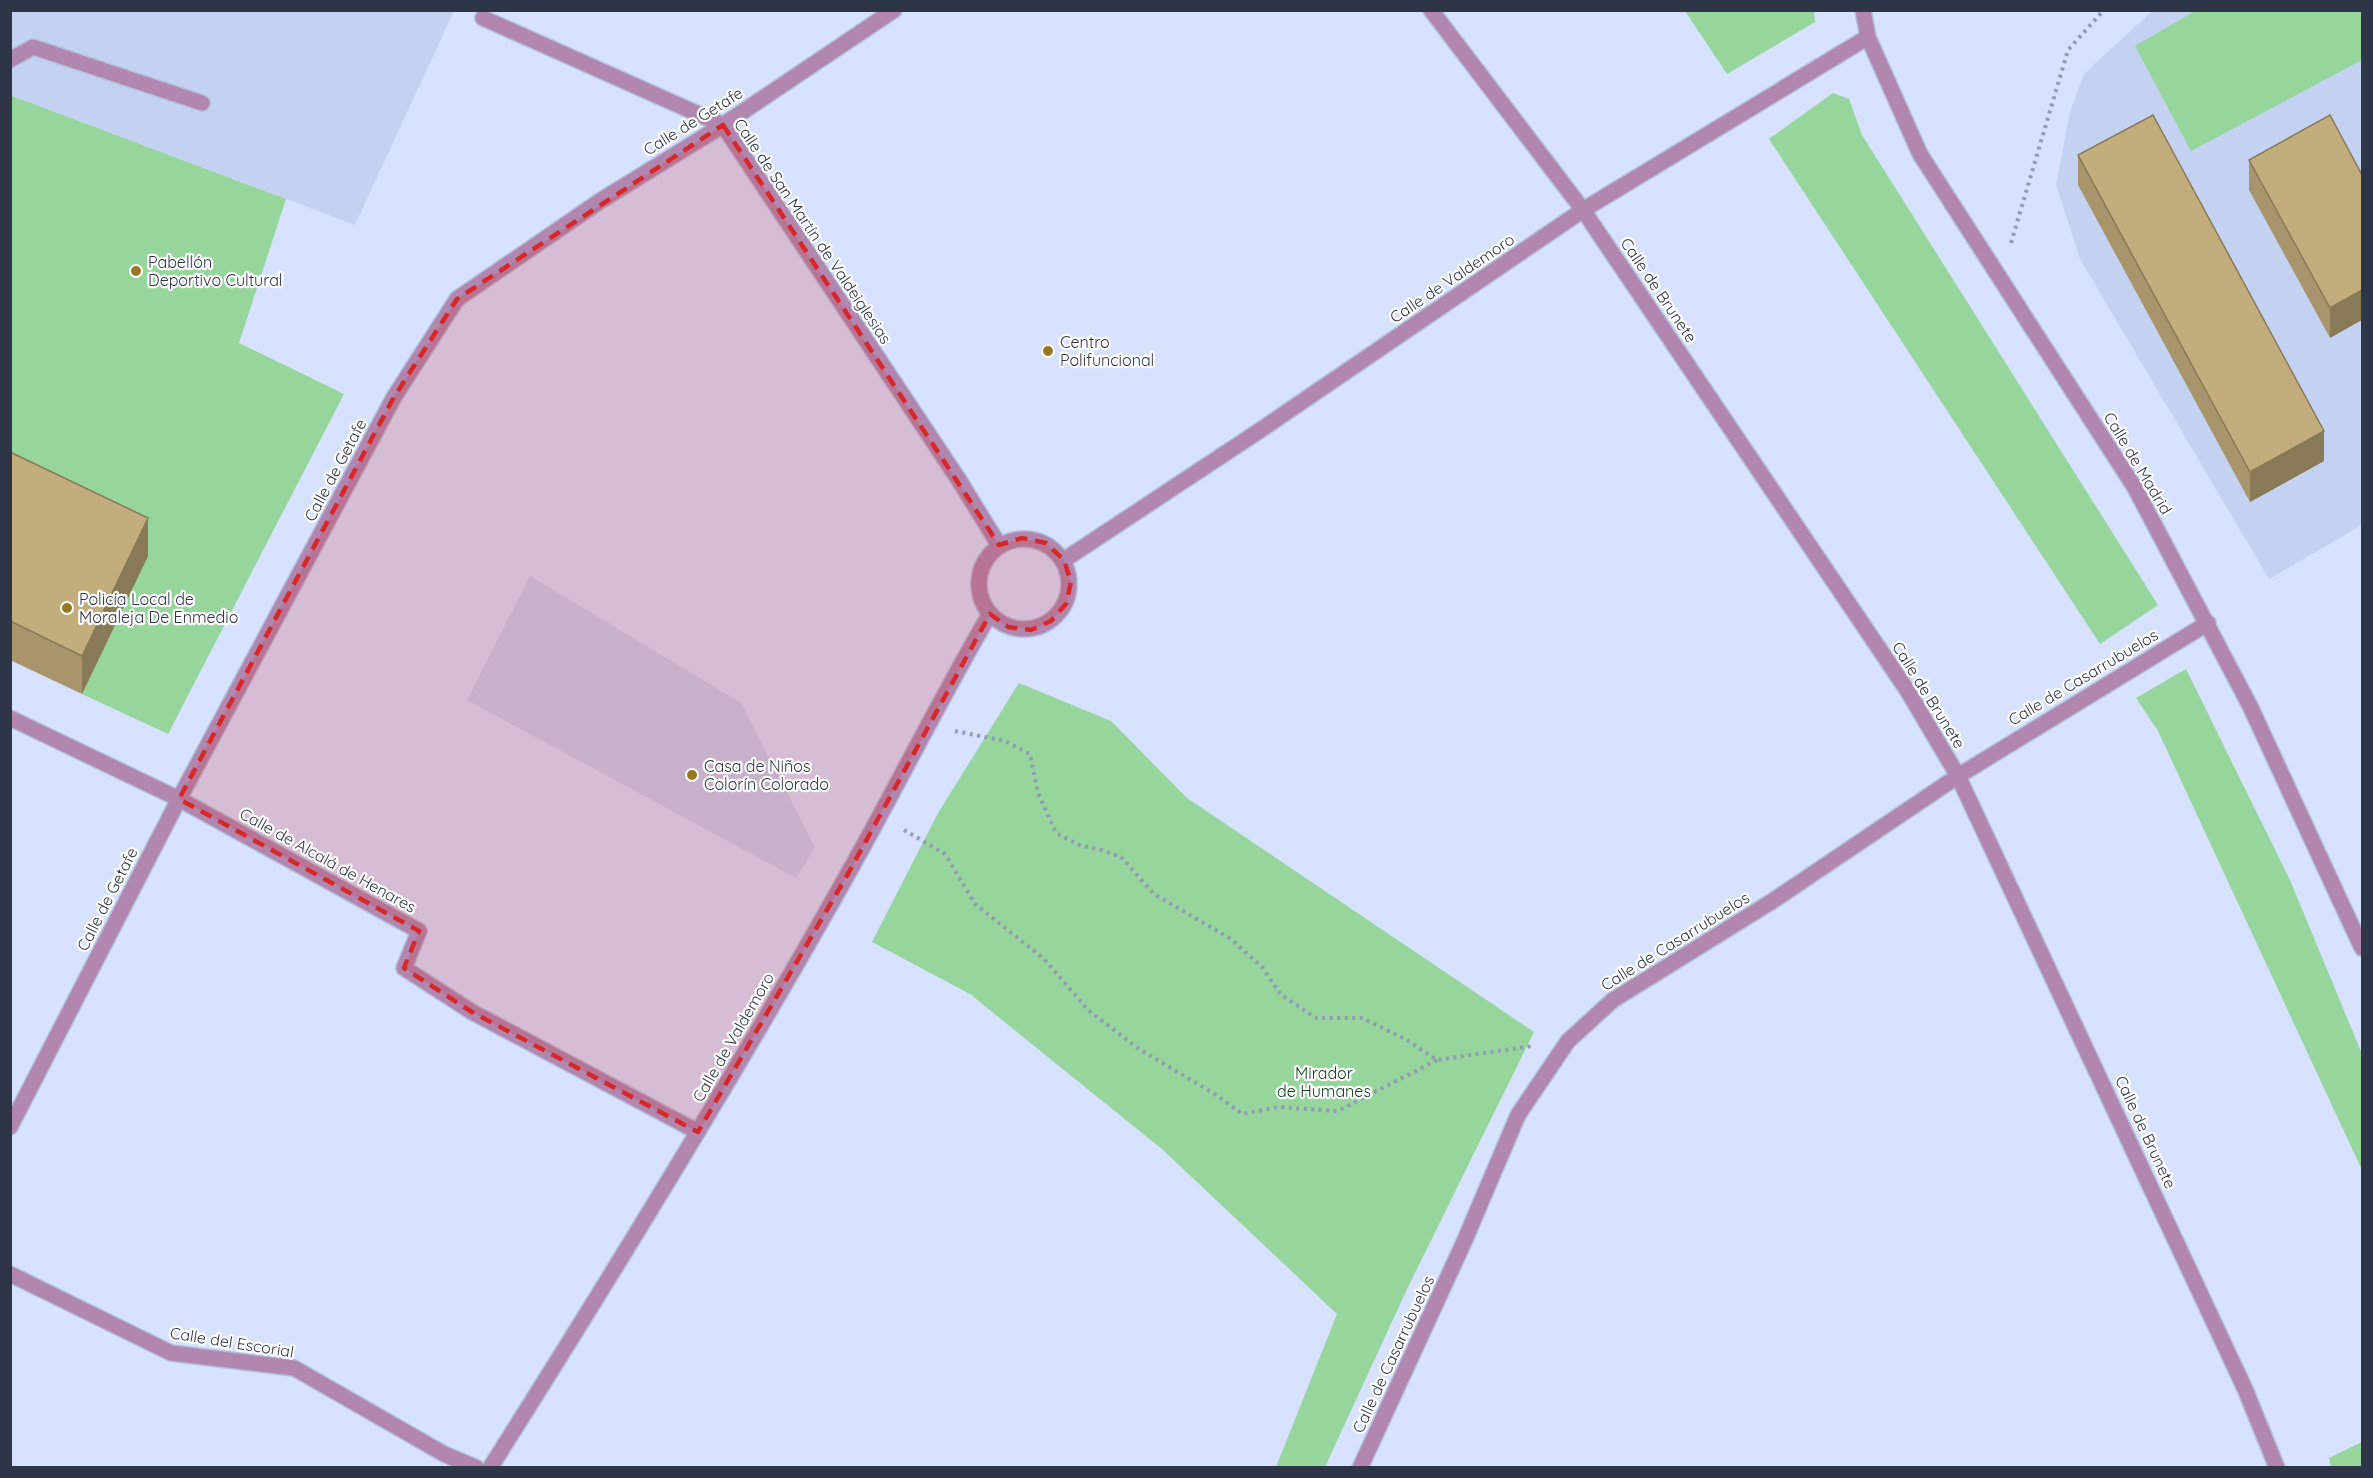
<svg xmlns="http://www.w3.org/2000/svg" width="2373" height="1478" viewBox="0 0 2373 1478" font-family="Quicksand,sans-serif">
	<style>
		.built { fill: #c4d2f2 }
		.green { fill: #96d59b }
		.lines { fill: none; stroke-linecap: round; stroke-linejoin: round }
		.minor-casing { stroke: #b4bfda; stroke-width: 18 }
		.path { stroke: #919bb4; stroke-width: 4; stroke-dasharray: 3 4.5; stroke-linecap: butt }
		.minor { stroke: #b187b0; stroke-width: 15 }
		.wall { fill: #a8956b }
		.shaded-wall { fill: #887957 }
		.building { fill: #c3ad7c; stroke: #887957; stroke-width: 1.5 }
		.marked { fill: #d62828; fill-opacity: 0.2; stroke: #d62828; stroke-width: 4.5; stroke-dasharray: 12 8; stroke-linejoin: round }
		.poi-dot { fill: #987721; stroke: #fff; stroke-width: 2 }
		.labels { text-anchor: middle; stroke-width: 4.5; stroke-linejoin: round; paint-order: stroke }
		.street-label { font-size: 16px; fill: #2d3547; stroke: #fff }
		.poi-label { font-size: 16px; fill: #2d3547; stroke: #fff; text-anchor: start }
		.park-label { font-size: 16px; fill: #13431b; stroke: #fff }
	</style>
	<rect width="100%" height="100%" fill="#d6e2ff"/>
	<path class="built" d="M10,11H454L355,225L11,95Z
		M2152,11H2362V525L2269,579L2080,259L2056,185L2070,112L2084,74Z
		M530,576L741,703L815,847L796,878L467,700Z"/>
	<path class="green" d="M1685,11H1814L1815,22L1727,74Z
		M2195,11H2362V60L2191,151L2135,46Z
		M1833,93L1849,99L1862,135L2158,605L2100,644L1769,139Z
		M10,95L286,199L239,343L344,394L168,734L82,694L11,491Z
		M2186,669L2290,880L2362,1054V1170L2158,731L2136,698Z
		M1019,683L1111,721L1187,798L1534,1032L1408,1287L1325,1467H1276L1337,1314L1163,1150L970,994L872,942L938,813Z
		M2362,1442V1467H2331L2329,1458Z"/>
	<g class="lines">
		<g class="minor-casing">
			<path id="minor" d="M1431,10L1583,210L1907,690L1958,776L2245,1389L2277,1468
				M1863,10L1868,37L1920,154L2135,488L2250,706L2362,948
				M483,18L723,125L959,480L999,545
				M10,60L33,47L202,103
				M979 584a45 45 0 1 1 90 0a45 45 0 1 1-90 0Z
				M1064,560L1259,431L1583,210L1868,37
				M10,718L179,799L419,931L404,968L472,1012L698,1132
				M10,1127L179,799L394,397L457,299L600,201L723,125L894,10
				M10,1274L171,1353L294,1368L444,1454L477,1468
				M490,1468C614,1272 736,1074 849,872C897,787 940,699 990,614
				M1360,1468L1464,1242L1518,1115L1568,1041L1613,1000L1771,902L1958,776L2208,623"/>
		</g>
		<path class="path" d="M2011,243L2068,50L2104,10
			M955,731L1005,741L1030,754L1038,793L1056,833L1079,845L1102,850L1121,857L1154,894L1231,939L1262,967L1281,995L1316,1018H1362L1405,1039L1437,1060L1532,1046
			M904,830L945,854L975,904L1044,959L1088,1010L1139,1049L1218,1096L1242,1114L1279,1107L1338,1111L1437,1060"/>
		<use href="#minor" class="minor"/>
	</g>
	<path class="wall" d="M2078,155L2324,461L2250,502L2078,185Z
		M2249,160L2362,175L2330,338L2249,190Z
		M10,452L148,556L82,694L10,660Z"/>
	<path class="shaded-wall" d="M2362,290V320L2330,338V308Z
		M2324,431V461L2250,502V472Z
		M148,518V556L82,694V656Z"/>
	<path class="building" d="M2153,115L2324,431L2250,472L2078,155Z
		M2330,115L2362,175V290L2330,308L2249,160Z
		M10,452L148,518L82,656L10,621Z"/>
	<path class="marked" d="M723,125L999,545L1022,538L1046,543L1064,560L1071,582L1066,604L1051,621L1031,630L1008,627L990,614L849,872L698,1132L472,1012L404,968L419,931L179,799L394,397L457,299Z"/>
	<g class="poi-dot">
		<circle cx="136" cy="271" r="6"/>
		<circle cx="1048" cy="351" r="6"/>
		<circle cx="67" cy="608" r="6"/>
		<circle cx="692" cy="775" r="6"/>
	</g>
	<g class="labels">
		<g class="street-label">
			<text transform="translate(693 121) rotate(-32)" y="6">Calle de Getafe</text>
			<text transform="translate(813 231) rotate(56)" y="6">Calle de San Martín de Valdeiglesias</text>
			<text transform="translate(1452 278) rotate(-34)" y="6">Calle de Valdemoro</text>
			<text transform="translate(1659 290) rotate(56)" y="6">Calle de Brunete</text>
			<text transform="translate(2138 463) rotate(59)" y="6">Calle de Madrid</text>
			<text transform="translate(335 470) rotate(-62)" y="6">Calle de Getafe</text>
			<text transform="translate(2083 677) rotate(-31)" y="6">Calle de Casarrubuelos</text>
			<text transform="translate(1929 695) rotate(58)" y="6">Calle de Brunete</text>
			<text transform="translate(328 860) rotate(29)" y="6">Calle de Alcalá de Henares</text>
			<text transform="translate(107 899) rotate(-63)" y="6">Calle de Getafe</text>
			<text transform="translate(1675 941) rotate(-32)" y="6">Calle de Casarrubuelos</text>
			<text transform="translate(733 1037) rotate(-60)" y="6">Calle de Valdemoro</text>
			<text transform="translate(2146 1132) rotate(65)" y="6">Calle de Brunete</text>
			<text transform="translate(232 1342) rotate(9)" y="6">Calle del Escorial</text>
			<text transform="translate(1393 1354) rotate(-65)" y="6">Calle de Casarrubuelos</text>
		</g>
		<g class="poi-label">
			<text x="148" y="268">Pabellón<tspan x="148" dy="18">Deportivo Cultural</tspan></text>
			<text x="1060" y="348">Centro<tspan x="1060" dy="18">Polifuncional</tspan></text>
			<text x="79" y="605">Policía Local de<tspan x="79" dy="18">Moraleja De Enmedio</tspan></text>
			<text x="704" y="772">Casa de Niños<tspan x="704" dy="18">Colorín Colorado</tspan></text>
		</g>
		<g class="park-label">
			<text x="1324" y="1079">Mirador<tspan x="1324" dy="18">de Humanes</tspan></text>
		</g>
	</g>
	<rect width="2373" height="1478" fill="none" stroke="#2d3547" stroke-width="24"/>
</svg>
